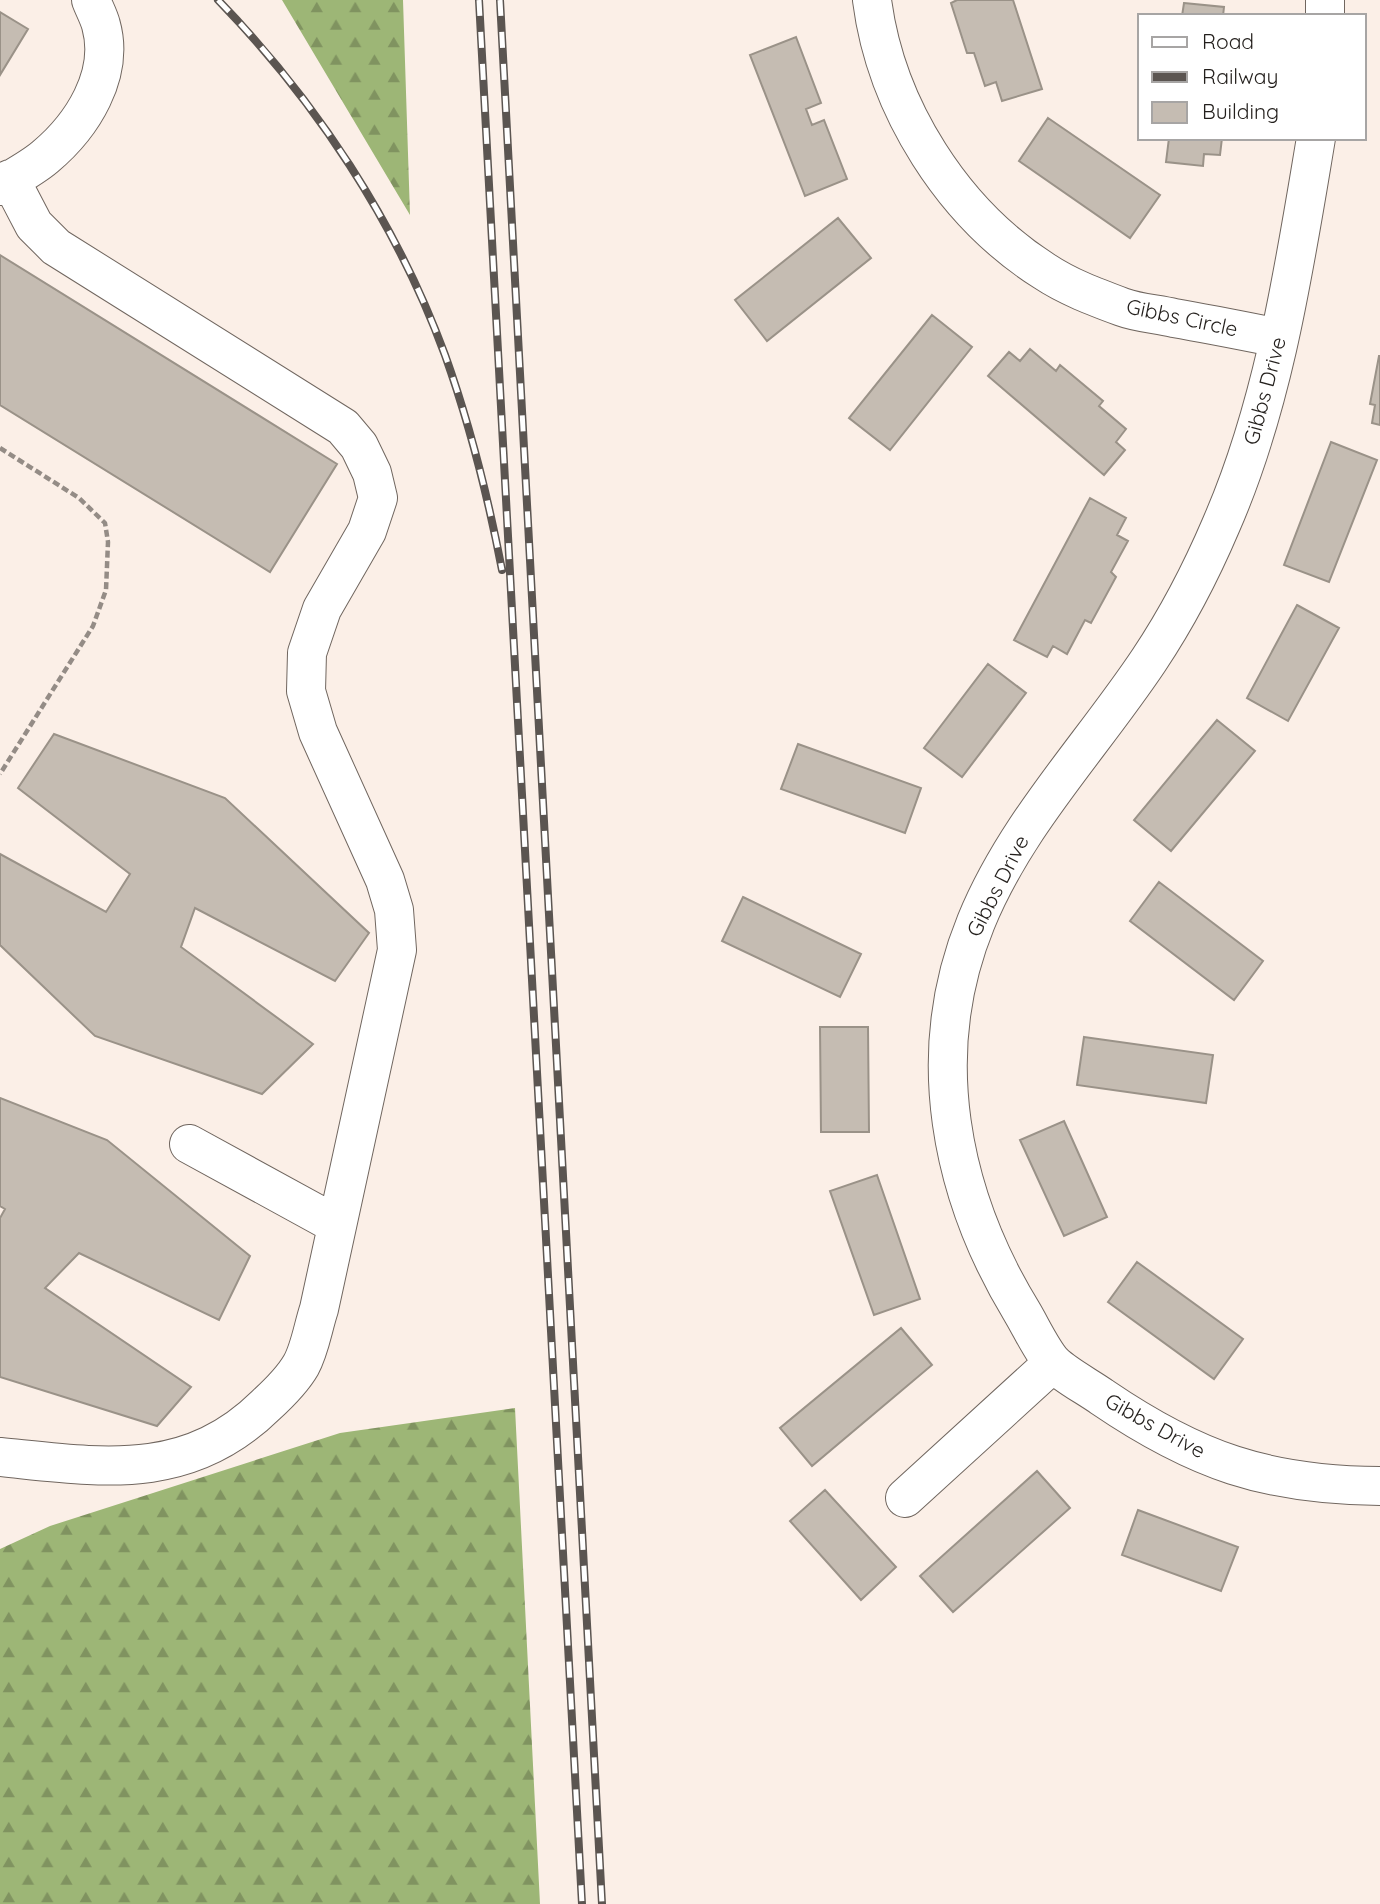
<svg xmlns="http://www.w3.org/2000/svg" width="1380" height="1904" viewBox="0 0 1380 1904" font-family="Quicksand,sans-serif">
	<style>
		.forest { fill: url(#forest-firs) }
		.building { fill: #c5bcb2; stroke: #9a9288; stroke-width: 2 }
		.lines { fill: none; stroke-linecap: round; stroke-linejoin: round }
		.minor-casing { stroke: #70665f; stroke-width: 40 }
		.path { stroke: #948c86; stroke-width: 4.5; stroke-dasharray: 7 3.5; stroke-linecap: butt }
		.minor { stroke: #fff; stroke-width: 38 }
		.rail-casing { stroke: #5b5551; stroke-width: 8 }
		.rail { stroke: #fff; stroke-width: 5; stroke-dasharray: 16; stroke-linecap: butt }
		.labels { text-anchor: middle; stroke-width: 6; stroke-linejoin: round; paint-order: stroke }
		.street-label { font-size: 21px; fill: #231f1c; stroke: #fff }
	</style>
	<defs>
		<pattern id="forest-firs" width="22" height="20" patternUnits="userSpaceOnUse" patternTransform="scale(1.75)"><rect width="22" height="20" fill="#9db676"/><path d="M5 1l3.5 6h-7zM16 11l3.5 6h-7z" fill="#809360"/></pattern>
	</defs>
	<rect width="100%" height="100%" fill="#fbefe7"/>
	<path class="forest" d="M282,0H403L410,215Z
		M515,1408L540,1904H0V1549L50,1526L340,1433Z"/>
	<path class="building" d="M957,0H1013L1042,89L1002,101L996,82L985,86L974,53H967L951,3Z
		M1184,3L1224,7L1223,16H1182Z
		M0,12L28,29L0,75Z
		M796,37L821,103L806,109L812,125L824,120L847,179L805,196L750,55Z
		M1048,118L1160,195L1130,238L1019,161Z
		M1169,138H1222L1220,155L1204,154L1203,166L1166,162Z
		M838,218L871,258L767,341L735,300Z
		M0,255L337,464L270,572L0,405Z
		M932,315L972,347L890,450L849,418Z
		M1030,349L1056,371L1060,365L1103,401L1099,406L1126,429L1116,442L1125,450L1104,475L988,376L1009,352L1020,361Z
		M1379,356H1380V425L1372,423L1375,405L1370,404Z
		M1331,442L1377,460L1329,582L1284,565Z
		M1090,498L1126,518L1117,535L1128,541L1111,572L1116,577L1091,623L1085,620L1067,654L1053,646L1047,657L1014,640Z
		M1297,605L1339,628L1288,721L1247,698Z
		M988,664L1026,693L962,777L924,748Z
		M1217,720L1255,751L1171,851L1134,820Z
		M54,734L225,798L369,933L335,981L195,908L181,947L313,1044L262,1094L95,1036L0,945V854L106,912L130,874L18,788Z
		M798,744L921,788L905,833L781,789Z
		M1159,882L1263,961L1234,1000L1130,921Z
		M743,897L861,954L840,997L722,941Z
		M820,1027H868L869,1132H821Z
		M1084,1037L1213,1055L1206,1103L1077,1085Z
		M0,1098L107,1140L250,1256L219,1320L79,1253L45,1288L191,1387L157,1426L0,1377V1218L5,1209L0,1206Z
		M1064,1121L1107,1217L1064,1236L1020,1140Z
		M877,1175L920,1299L874,1315L830,1191Z
		M1137,1262L1243,1339L1214,1379L1108,1302Z
		M901,1328L932,1365L812,1466L780,1428Z
		M1037,1471L1070,1508L953,1612L920,1576Z
		M825,1490L896,1567L861,1600L790,1521Z
		M1138,1510L1238,1547L1221,1591L1122,1555Z"/>
	<g class="lines">
		<g class="minor-casing">
			<path id="minor" d="M872,0C886,108 953,213 1044,271C1068,287 1095,297 1122,307C1138,313 1157,314 1174,318C1209,324 1244,331 1279,338
				M1325,16V0
				M1316,138C1294,269 1274,404 1221,525C1201,572 1177,618 1149,660C1091,747 1016,824 976,922C922,1054 950,1194 1022,1312C1031,1327 1042,1351 1053,1363C1065,1375 1088,1387 1102,1397C1196,1461 1266,1485 1380,1486
				M0,186C15,177 32,168 45,157C82,126 115,75 101,25C99,17 94,8 91,0
				M189,1144L337,1225
				M0,1457C100,1467 187,1483 266,1405C278,1394 293,1379 301,1365C310,1349 313,1327 319,1309L397,950L394,910L385,880L318,732L306,691L307,653L322,609L367,531L378,498L372,473L359,446L343,427L56,247L34,225L10,179
				M905,1498L1053,1363"/>
		</g>
		<path class="path" d="M0,448L79,498L105,523L108,542L106,590L93,626L0,774"/>
		<use href="#minor" class="minor"/>
		<g class="rail-casing">
			<path id="rail" d="M218,0C316,101 396,222 445,355C470,425 488,497 502,570
				M479,0L582,1904
				M500,0L602,1904"/>
		</g>
		<use href="#rail" class="rail"/>
	</g>
	<g class="labels">
		<g class="street-label">
			<text transform="translate(1182 318) rotate(12)" y="7">Gibbs Circle</text>
			<text transform="translate(1265 391) rotate(-75)" y="7">Gibbs Drive</text>
			<text transform="translate(998 886) rotate(-63)" y="7">Gibbs Drive</text>
			<text transform="translate(1155 1426) rotate(29)" y="7">Gibbs Drive</text>
		</g>
	</g>
	<rect x="1138" y="14" width="228" height="126" fill="#ffffff" stroke="#a7a5a4" stroke-width="2"/>
	<rect x="1152" y="37" width="35" height="10" fill="#ffffff" stroke="#a7a5a4" stroke-width="2"/>
	<text x="1202" y="49" font-size="21" fill="#231f1c">Road</text>
	<rect x="1152" y="72" width="35" height="10" fill="#5b5551" stroke="#a7a5a4" stroke-width="2"/>
	<text x="1202" y="84" font-size="21" fill="#231f1c">Railway</text>
	<rect x="1152" y="102" width="35" height="21" fill="#c5bcb2" stroke="#a7a5a4" stroke-width="2"/>
	<text x="1202" y="119" font-size="21" fill="#231f1c">Building</text>
</svg>
